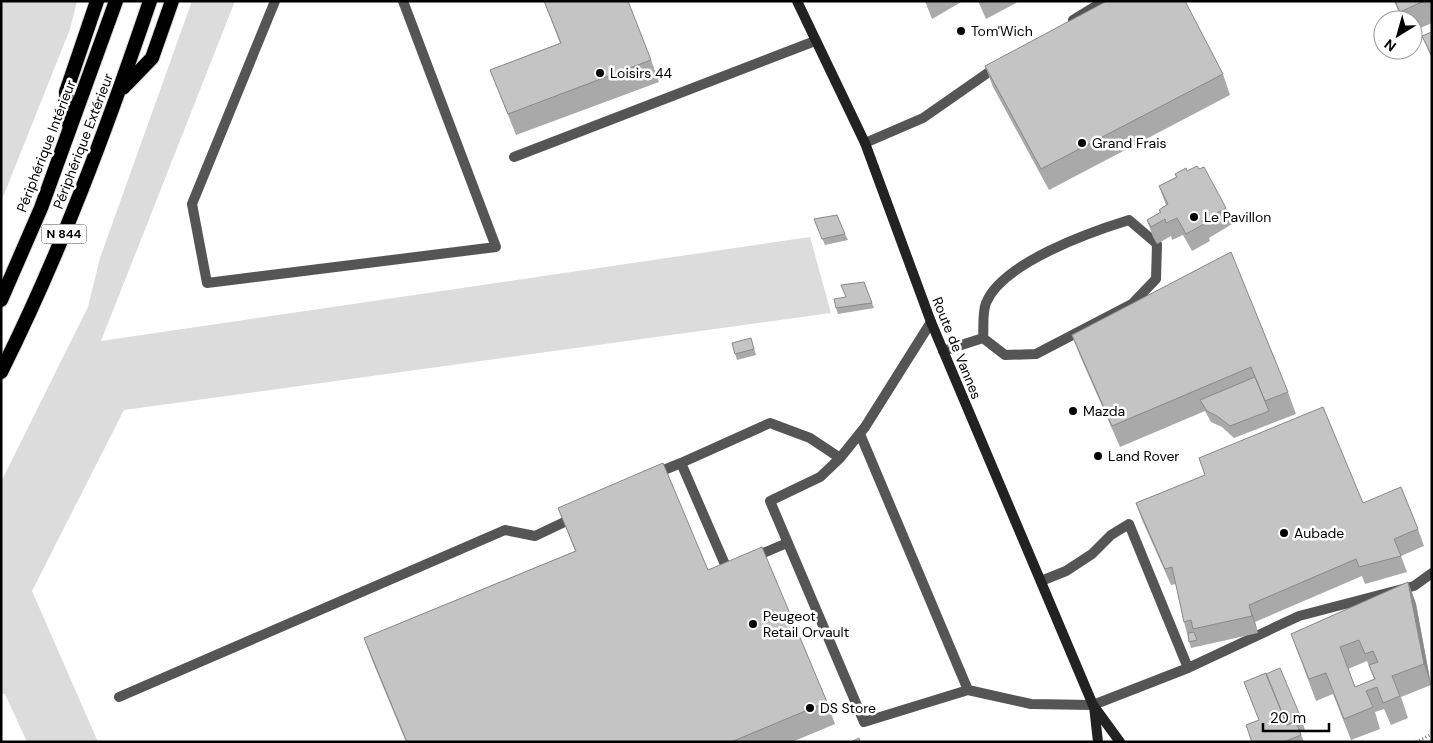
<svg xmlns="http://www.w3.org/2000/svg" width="1433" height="743" viewBox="0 0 1433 743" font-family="'DM Sans',sans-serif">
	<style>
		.green { fill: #dcdcdc }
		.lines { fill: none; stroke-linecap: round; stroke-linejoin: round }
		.trunk-casing { stroke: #dbdbdb; stroke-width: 16 }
		.path { stroke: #777; stroke-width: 3; stroke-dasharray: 1 2.5; stroke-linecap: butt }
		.service { stroke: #555; stroke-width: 10 }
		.minor { stroke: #555; stroke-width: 10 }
		.secondary { stroke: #222; stroke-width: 10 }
		.trunk { stroke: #000; stroke-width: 14 }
		.wall { fill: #a9a9a9; fill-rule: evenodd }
		.shaded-wall { fill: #898989 }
		.building { fill: #c4c4c4; stroke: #898989; fill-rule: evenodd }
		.poi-dot { fill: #000; stroke: #fff; stroke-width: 2 }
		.labels { text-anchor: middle; stroke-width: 5; stroke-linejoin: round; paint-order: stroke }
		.shield { fill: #fff; stroke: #4c4c4c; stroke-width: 1 }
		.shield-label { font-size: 12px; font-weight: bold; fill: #000 }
		.poi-label { font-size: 14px; fill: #000; stroke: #fff; text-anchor: start }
		.street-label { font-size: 14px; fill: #000; stroke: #fff }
	</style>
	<rect width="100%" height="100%" fill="#fff"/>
	<path class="green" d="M1,1H77L70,29L1,202Z
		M192,1H235L101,341L810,237L831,313L124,410L32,591L98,742H27L5,694H1V482L88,307L100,258Z"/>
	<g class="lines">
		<g class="trunk-casing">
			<path id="trunk" d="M123,88L152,58L172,1
				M69,125L66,92L97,1
				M1,300L41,208L116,1
				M1,372C61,252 107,128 150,1"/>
		</g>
		<path class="path" d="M1416,742L1432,734"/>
		<path class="service" d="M275,1L192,204L207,283L496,247L403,1
			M514,157L815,41
			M1129,220L1157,244L1156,279L1132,304L1036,354L1005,355L983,338C984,328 982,313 986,303C1002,263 1090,232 1129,220Z
			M931,322L865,427L840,458L820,477L770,501L864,722L968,690L1031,704L1093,705L1188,668L1129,524L1111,535L1092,554L1066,571L1041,581
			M943,351L983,338
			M860,434L968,690
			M654,474L681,463
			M754,557L787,543
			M734,566L727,569L681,463L770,423L810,438L840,458
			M1188,668L1299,616L1414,586L1432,573
			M119,697L505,530L535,536L575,517"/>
		<path class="minor" d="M1073,20L1104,1
			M865,143L923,118L999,65"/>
		<path class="secondary" d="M797,1L865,143L931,322L1093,705L1120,742
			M1094,706L1098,742"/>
		<use href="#trunk" class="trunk"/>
	</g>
	<path class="wall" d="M544,1L651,60L659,82L516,135L490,70L560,43Z
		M925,1H963L932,19Z
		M978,1H1020L986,19Z
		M1394,1H1432V23L1413,31V20H1402Z
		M1432,32V59L1422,36Z
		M985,66L1223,74L1230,95L1049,190L993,87Z
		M1187,171L1226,208L1232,224L1209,238L1210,241L1192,251L1183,235L1172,240L1171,236L1157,244L1153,237L1147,220L1160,213L1159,210L1166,205L1159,186L1176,177L1175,174Z
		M814,219L845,234L848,240L825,245Z
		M1231,252L1288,392L1296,414L1234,438L1222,427L1211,422L1205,411L1120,447L1080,356L1072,335Z
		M864,282L874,308L838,314L836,308L846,297Z
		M751,338L756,355L737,360L732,343Z
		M1199,458L1363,503L1418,529L1424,546L1401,556L1407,572L1365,584L1362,576L1255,622L1258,633L1191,648L1184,622L1176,584L1171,585L1142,520L1136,503L1205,475Z
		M558,508L708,570L827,702L835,724L792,742H406L372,660L364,638L575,551Z
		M1408,582L1416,604L1431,685L1401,697L1408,718L1391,725L1384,709L1375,712L1380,729L1351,740L1333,694L1316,701L1291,634ZM1367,661L1374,679L1355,687L1348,669Z
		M1244,682L1301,718L1305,730L1300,732L1304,742H1252L1246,725L1259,720Z"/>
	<path class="shaded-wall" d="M1408,582L1416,604L1431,685L1424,664Z
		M1249,605L1255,622L1258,633L1252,616Z"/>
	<path class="building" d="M544,1H628L651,60L508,114L490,70L561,43Z
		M1107,1H1185L1223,74L1041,169L985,66Z
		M1395,1H1424L1400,12Z
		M1432,32V54H1431L1422,36Z
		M1197,166L1199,169L1204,167L1226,208L1202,221L1204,224L1186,234L1177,218L1166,223L1165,219L1151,227L1147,220L1161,212L1159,210L1168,204L1159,186L1177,177L1175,174L1186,168L1187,171Z
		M837,215L845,234L822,239L814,219Z
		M1231,252L1288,392L1265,401L1251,367L1112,426L1072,335Z
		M864,282L872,303L836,308L834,299L846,297L841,285Z
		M751,338L754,349L735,354L732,343Z
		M1255,377L1269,411L1230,426L1217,416L1207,411L1200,400Z
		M1323,407L1363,503L1401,487L1418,529L1394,539L1401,556L1359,567L1356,559L1249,605L1252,616L1193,629L1191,620L1184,622L1172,567L1165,569L1136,503L1205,475L1199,458Z
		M663,463L708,570L762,547L827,702L731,742H407L364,638L576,551L558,508Z
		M1408,582L1424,664L1392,676L1400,696L1383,703L1377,687L1366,691L1373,707L1344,719L1326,673L1309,679L1291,634ZM1359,640L1365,654L1373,651L1378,662L1369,665L1375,679L1355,687L1340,647Z
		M1194,632L1197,640L1189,642L1188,633Z
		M1280,668L1301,718L1287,725L1266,674Z
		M1266,673L1287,725L1296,722L1301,735L1284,742H1252L1246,725L1259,720L1244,682Z
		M859,738L860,742H851Z"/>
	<g class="poi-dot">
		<circle cx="961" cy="31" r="5"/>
		<circle cx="600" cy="73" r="5"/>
		<circle cx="1082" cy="143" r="5"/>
		<circle cx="1194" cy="217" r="5"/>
		<circle cx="1073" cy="411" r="5"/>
		<circle cx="1098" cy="456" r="5"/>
		<circle cx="1284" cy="533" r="5"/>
		<circle cx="753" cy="624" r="5"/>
		<circle cx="810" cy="708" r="5"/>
	</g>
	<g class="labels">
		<rect class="shield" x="41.5" y="224.5" width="45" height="19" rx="4"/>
		<g class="shield-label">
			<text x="64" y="238">N 844</text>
		</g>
		<g class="poi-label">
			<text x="971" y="36">Tom'Wich</text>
			<text x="610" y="78">Loisirs 44</text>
			<text x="1092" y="148">Grand Frais</text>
			<text x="1204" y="222">Le Pavillon</text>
			<text x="1083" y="416">Mazda</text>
			<text x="1108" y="461">Land Rover</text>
			<text x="1294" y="538">Aubade</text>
			<text x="763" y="621">Peugeot<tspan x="763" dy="16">Retail Orvault</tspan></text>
			<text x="820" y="713">DS Store</text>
		</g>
		<g class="street-label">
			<text transform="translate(83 141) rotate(-69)" y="5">Périphérique Extérieur</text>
			<text transform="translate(46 146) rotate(-69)" y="5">Périphérique Intérieur</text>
			<text transform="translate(957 348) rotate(68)" y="5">Route de Vannes</text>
		</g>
	</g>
	<rect width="1433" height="743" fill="none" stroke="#000000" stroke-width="5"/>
	<g transform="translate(1398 35) rotate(217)"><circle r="24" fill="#ffffff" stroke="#999999"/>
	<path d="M0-4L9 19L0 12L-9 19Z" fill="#000000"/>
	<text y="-8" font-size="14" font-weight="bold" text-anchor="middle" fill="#000000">N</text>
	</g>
	<path d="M1263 723v8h66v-8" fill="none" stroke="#000000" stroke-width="2.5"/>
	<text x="1270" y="723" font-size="15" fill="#000000" stroke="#ffffff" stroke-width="4" paint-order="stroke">20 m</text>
</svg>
